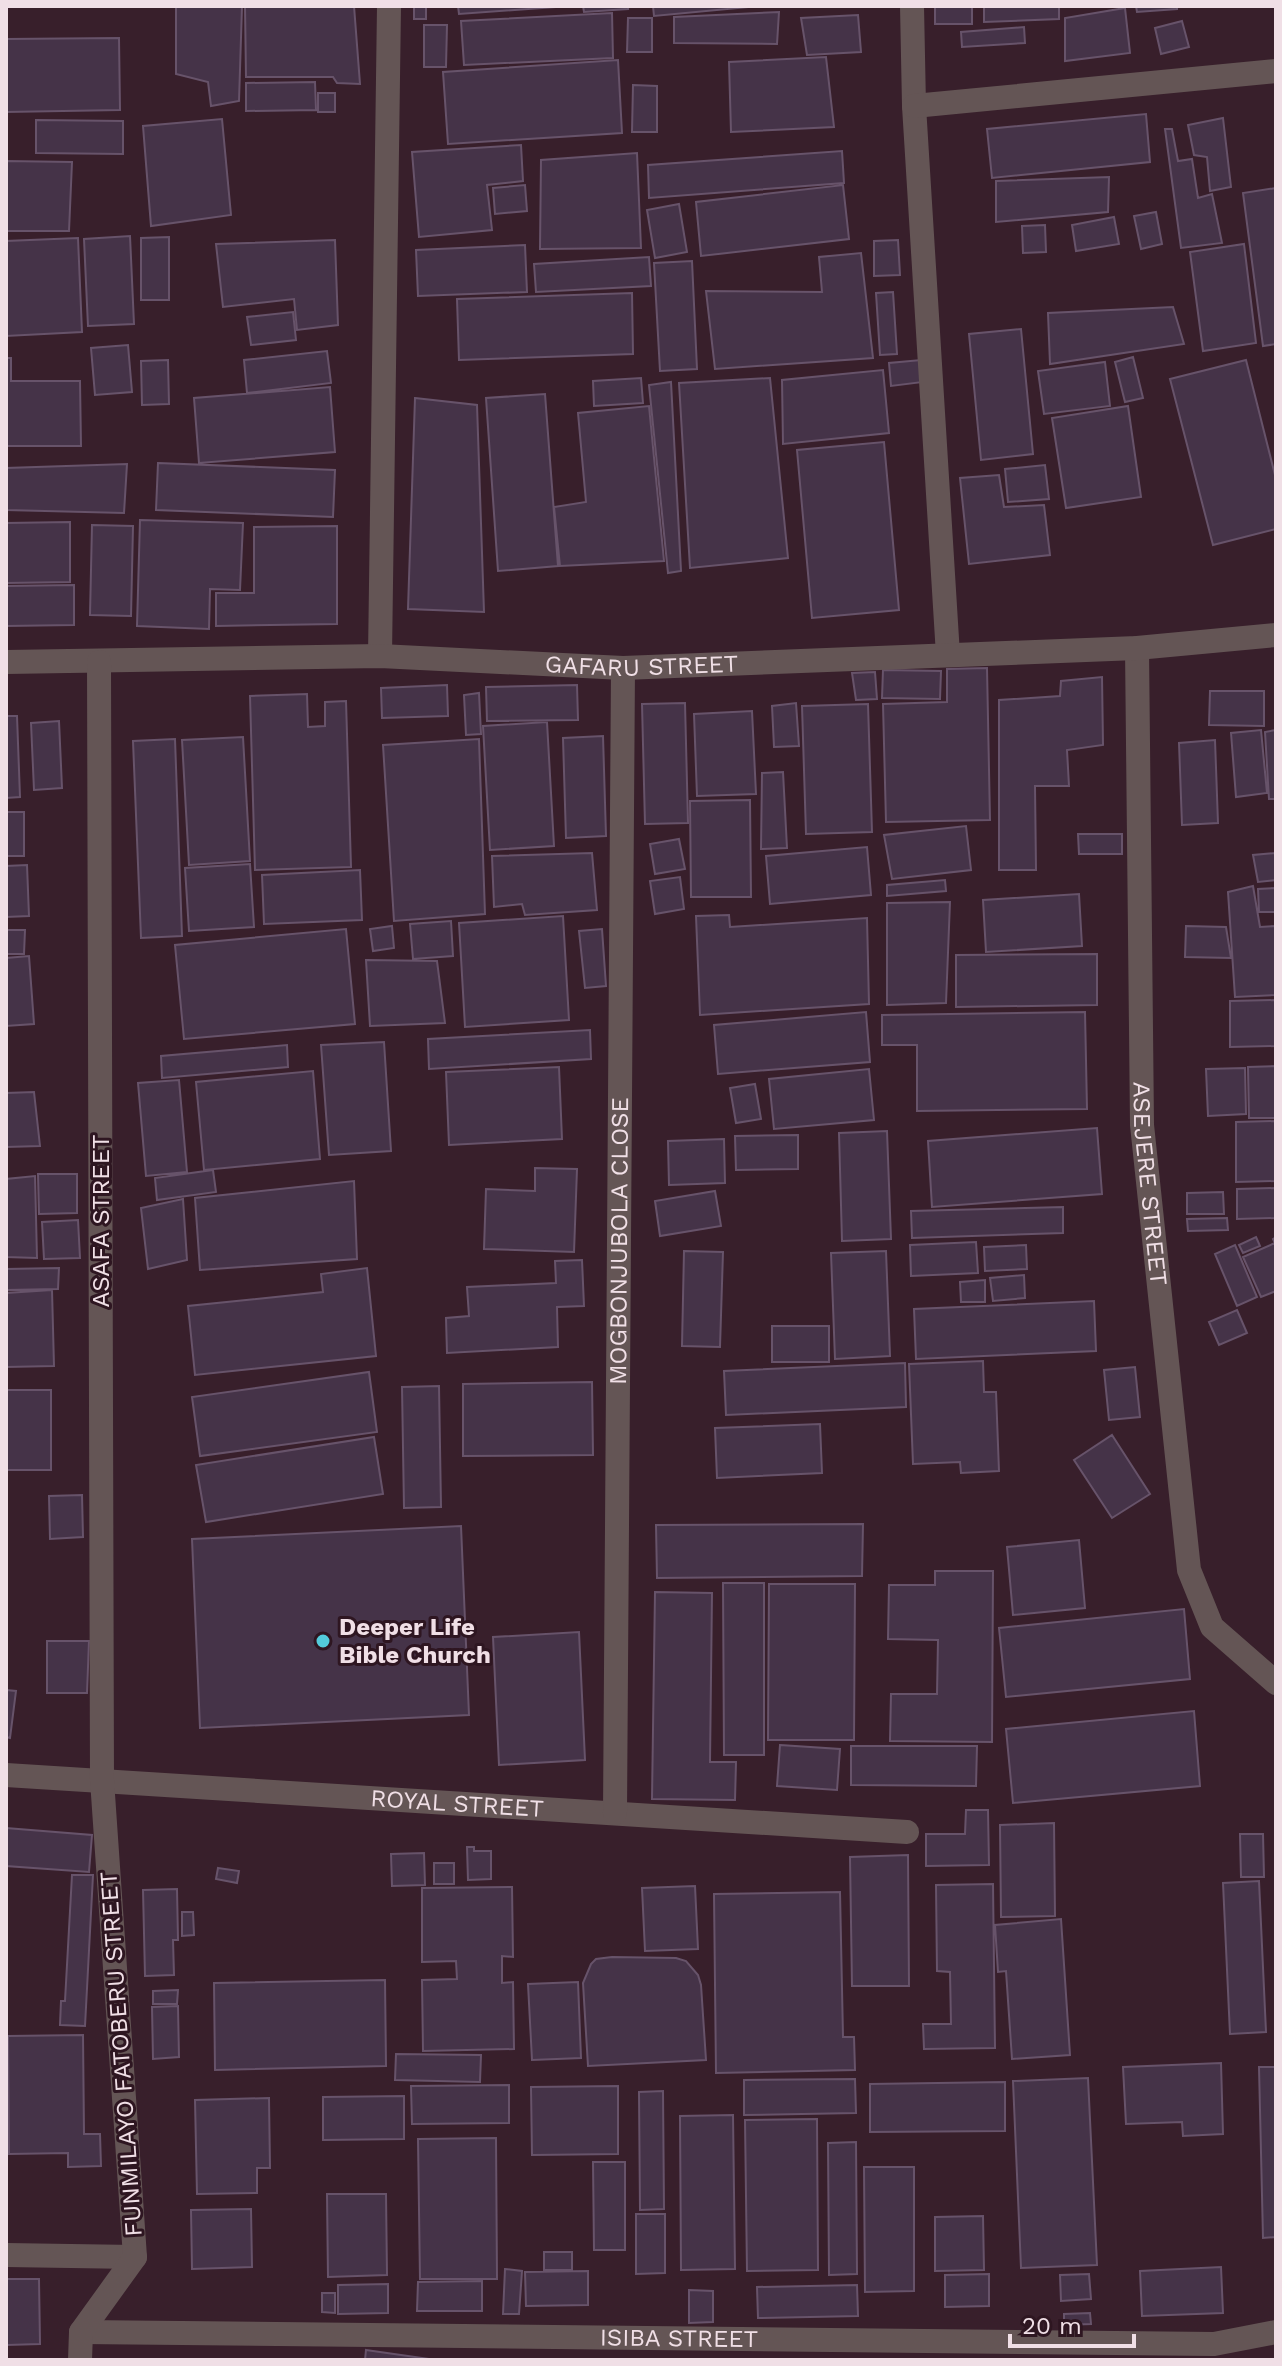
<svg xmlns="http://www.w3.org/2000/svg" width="1282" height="2366" viewBox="0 0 1282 2366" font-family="'Work Sans',sans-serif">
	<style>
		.building { fill: #453348; stroke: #67536a; stroke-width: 2 }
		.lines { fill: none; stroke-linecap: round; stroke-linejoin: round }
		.street { stroke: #645555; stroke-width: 24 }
		.poi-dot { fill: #53cbdb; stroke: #2e1621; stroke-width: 3 }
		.labels { text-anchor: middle; stroke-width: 6; stroke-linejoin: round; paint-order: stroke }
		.street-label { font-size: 24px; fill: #f0dfe6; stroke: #2e1621 }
		.poi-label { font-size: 24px; font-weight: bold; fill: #f0dfe6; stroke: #2e1621; text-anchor: start }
	</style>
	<rect width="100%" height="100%" fill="#381f2b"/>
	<path class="building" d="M176,6H242L239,101L211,106L208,82L176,74Z
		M245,6H354L360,84L337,83L333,77H246Z
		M414,6H426V19H414Z
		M458,6H555V7L459,14Z
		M583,6H628V9L584,12Z
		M653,6H759L654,16Z
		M935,6H972V24H935Z
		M984,6H1059V19L984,22Z
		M1136,6H1177V9L1137,12Z
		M1125,8L1130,53L1065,61V18Z
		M779,12L777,44L674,43V17Z
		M612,13L613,58L464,65L461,21Z
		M858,15L861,52L807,55L801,18Z
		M628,18H652V52H627Z
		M1182,21L1189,47L1161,54L1155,28Z
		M424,25H447L446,67H424Z
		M1024,27L1025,43L962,47L961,32Z
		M119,38L120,110L6,112V39Z
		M826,57L834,127L731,132L729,62Z
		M618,60L622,133L448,144L443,72Z
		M315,82L316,110L246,111V83Z
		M633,85L657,86V132H632Z
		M318,93H335V112H318Z
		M1146,114L1150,162L992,178L987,129Z
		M1223,118L1231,187L1210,191L1207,157L1194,155L1188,125Z
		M222,119L231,215L151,226L143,126Z
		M36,120L123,121V154L36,153Z
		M1165,129H1172L1178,161L1192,159L1198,198L1212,194L1222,243L1181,248Z
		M521,145L523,181L487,185L492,230L419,237L412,152Z
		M842,151L844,183L649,198L648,165Z
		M637,153L641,248L540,249L541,160Z
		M6,161L72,162L69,231H6Z
		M1109,177L1108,212L996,222V181Z
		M525,185L527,211L495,214L493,188Z
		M843,185L849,239L701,256L696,202Z
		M1276,188V344L1263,346L1243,193Z
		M679,204L687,252L655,258L647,210Z
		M1156,212L1162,244L1141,249L1134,216Z
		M1114,217L1119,244L1076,251L1072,225Z
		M1045,225L1046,252L1023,253L1022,226Z
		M130,236L134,324L88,326L84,239Z
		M169,237V300H141V238Z
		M78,238L82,332L6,336V241Z
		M335,240L338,325L297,330L294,299L223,307L216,244Z
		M898,240L900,275L874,276V241Z
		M1244,244L1256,343L1203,351L1190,252Z
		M525,245L527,292L418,296L416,250Z
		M861,253L873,358L715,369L706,291L822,292L819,257Z
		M649,257L651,286L536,292L534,264Z
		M692,261L697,369L660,371L654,263Z
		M893,292L897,354L880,355L876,293Z
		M632,293L633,354L459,360L457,299Z
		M1173,307L1184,344L1050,364L1048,313Z
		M293,312L296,340L251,345L247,317Z
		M1021,329L1033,454L981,460L969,334Z
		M128,345L132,392L95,395L91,348Z
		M327,351L331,383L247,393L244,360Z
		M1133,357L1143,398L1125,402L1115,362Z
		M6,358H11V381H80L81,446H6Z
		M168,360L169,404L142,405L141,361Z
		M921,360L923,382L891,386L889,363Z
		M1246,360L1276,479V529L1213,545L1170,379Z
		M1105,362L1110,406L1044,414L1038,371Z
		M883,370L889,433L783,444L782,380Z
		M641,378L643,403L594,406L593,381Z
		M770,378L788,558L690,568L679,383Z
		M671,382L681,571L668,573L649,385Z
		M330,387L335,452L199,463L194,398Z
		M545,394L558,566L498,571L486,398Z
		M415,398L477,405L484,612L408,609Z
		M649,406L664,561L560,566L554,507L586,502L578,413Z
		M1128,406L1141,497L1066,508L1052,418Z
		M884,442L899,610L812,618L797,450Z
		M158,463L335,470L333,517L156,510Z
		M127,464L124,513L6,510V468Z
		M1045,465L1049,499L1008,502L1005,469Z
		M999,475L1004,507L1044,505L1050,555L969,564L960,478Z
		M140,520L243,523L240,590L210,589L209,629L137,626Z
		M70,522V582L6,583V523Z
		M92,525L133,526L131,616L90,615Z
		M337,526V624L216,626V593H254V527Z
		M74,585V625L6,626V586Z
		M987,668L990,820L886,822L883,704L947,702V669Z
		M883,670L941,671L940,699L882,698Z
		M875,672L877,699L856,700L852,673Z
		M1102,677L1103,745L1067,750L1069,786H1035L1036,870H999V700L1060,696L1061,681Z
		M447,685L448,716L382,718L381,688Z
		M577,685L578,720L487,721L486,687Z
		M1210,691H1264V726L1209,725Z
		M479,693L481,734L466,735L464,695Z
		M307,694L308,727L325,726V702L346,701L351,867L255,870L250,696Z
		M685,703L688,823L645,824L642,704Z
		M796,703L799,746L774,747L772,706Z
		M868,704L872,832L806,834L802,706Z
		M752,711L756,794L697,796L694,714Z
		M6,716H17L20,797L6,798Z
		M59,721L62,788L34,790L31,723Z
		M547,722L554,846L490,850L483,726Z
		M1261,730L1267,793L1236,797L1231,733Z
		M1276,730V799H1269L1265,732Z
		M603,736L606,836L566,838L563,738Z
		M243,737L250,861L189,865L182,740Z
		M175,739L182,936L141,938L133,741Z
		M479,739L485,914L394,921L383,745Z
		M1215,740L1218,823L1182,825L1179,743Z
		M783,772L787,848L761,849L762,773Z
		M750,800L751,897H691L690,801Z
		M6,812H24V856H6Z
		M966,826L971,870L892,879L884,835Z
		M1078,834H1122V854H1079Z
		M679,839L685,869L655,874L650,844Z
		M867,847L871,895L770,904L766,856Z
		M592,853L597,910L525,915L522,904L494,907L492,856Z
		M1276,853V880L1258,882L1253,855Z
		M250,864L254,927L189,931L185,868Z
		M27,865L29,916L6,917V866Z
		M360,870L362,920L264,924L262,875Z
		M680,877L684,909L655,914L650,881Z
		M945,880L946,891L887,896V885Z
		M1253,886L1260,927L1276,926V995L1235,997L1228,892Z
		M1276,888V912H1259L1258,889Z
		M1079,894L1082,946L986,952L983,900Z
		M950,902L946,1003L887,1005V903Z
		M729,915L730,927L867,918L869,1004L700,1015L696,916Z
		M563,916L569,1020L465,1027L459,923Z
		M451,921L453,956L413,959L410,924Z
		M392,926L394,948L373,951L370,929Z
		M1186,926L1226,927L1231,958L1185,957Z
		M346,929L355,1024L184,1039L175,945Z
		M602,929L606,986L585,988L579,931Z
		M6,930H25L24,954H6Z
		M1097,954V1005L956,1007V955Z
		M29,956L34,1024L6,1026V958Z
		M366,960L437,961L445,1023L370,1026Z
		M1276,1000V1046L1230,1047V1001Z
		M866,1012L870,1062L718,1074L714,1025Z
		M1085,1012L1087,1109L917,1111V1045H882V1015Z
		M590,1030L591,1059L429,1069L428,1039Z
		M384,1042L391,1151L329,1155L321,1045Z
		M287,1045L288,1067L162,1078L161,1056Z
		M1276,1066V1118H1249L1248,1067Z
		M559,1067L562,1139L449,1145L446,1072Z
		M1245,1068L1246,1114L1208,1116L1206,1069Z
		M869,1069L874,1120L774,1129L769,1079Z
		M313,1071L320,1159L204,1170L196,1082Z
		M179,1080L187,1172L146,1176L138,1083Z
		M755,1084L761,1119L736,1123L730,1088Z
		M34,1092L40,1146L6,1147V1093Z
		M1276,1121V1181L1236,1182V1122Z
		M1097,1128L1102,1194L932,1207L928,1141Z
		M887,1131L891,1239L842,1241L839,1133Z
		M798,1135V1169L736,1170L735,1136Z
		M724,1139L725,1183L669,1185L668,1141Z
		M535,1168L577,1169L574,1252L484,1249L486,1189L535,1191Z
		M213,1170L216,1192L157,1200L155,1178Z
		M38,1174H77V1213L39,1214Z
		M35,1176L37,1258L6,1257V1179Z
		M354,1181L357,1259L200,1270L195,1198Z
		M1276,1188V1218L1237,1219V1189Z
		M715,1191L721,1226L660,1236L655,1201Z
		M1223,1192L1224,1214H1187V1193Z
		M183,1199L187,1260L148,1269L141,1208Z
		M1063,1207V1233L912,1238L911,1211Z
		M1227,1218L1228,1230L1188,1231L1187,1219Z
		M78,1220L80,1258L44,1259L42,1222Z
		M1256,1237L1260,1246L1243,1253L1239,1245Z
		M1276,1237V1291L1261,1297L1243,1257L1275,1243L1273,1239Z
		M976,1242L978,1273L911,1276L910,1245Z
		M1026,1245L1027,1269L985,1271L984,1247Z
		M1235,1245L1257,1297L1237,1306L1215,1254Z
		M684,1251L723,1252L720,1347L682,1346Z
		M886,1251L890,1356L835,1359L831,1253Z
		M582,1260L584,1306L557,1307L558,1347L447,1353L446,1318L469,1316L467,1287L556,1283L555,1261Z
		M59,1268L58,1289L6,1290V1269Z
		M367,1268L376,1356L195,1375L188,1306L323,1292L321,1274Z
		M1024,1275L1025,1298L993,1301L990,1278Z
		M985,1280V1302H961L960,1282Z
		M52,1290L54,1366L6,1367V1293Z
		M1094,1301L1096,1351L916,1359L914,1309Z
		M1237,1310L1247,1333L1219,1345L1209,1322Z
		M772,1326H829V1362H772Z
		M983,1361L984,1392H996L999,1471L961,1473L960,1462L913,1464L909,1364Z
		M905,1363L906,1407L726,1415L724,1371Z
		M1135,1367L1140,1417L1109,1420L1104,1370Z
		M369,1372L377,1432L200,1456L192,1397Z
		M592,1382L593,1455L463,1456V1384Z
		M439,1386L441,1507L404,1508L402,1387Z
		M6,1390H51V1470H6Z
		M820,1424L822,1473L717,1478L715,1428Z
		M1112,1435L1150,1494L1112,1518L1074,1460Z
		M374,1437L383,1494L206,1522L196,1465Z
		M82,1495L83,1537L50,1539L49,1496Z
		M863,1524L862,1576L657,1578L656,1525Z
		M461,1526L469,1715L200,1728L192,1539Z
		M1079,1540L1085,1608L1013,1615L1007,1547Z
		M935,1571H993L992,1742L890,1741L891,1694H937L938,1640L888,1639L889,1585H935Z
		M723,1583H764V1755H724Z
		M769,1584H855L854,1740H768Z
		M655,1592L712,1593L710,1762H736L735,1800L652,1799Z
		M1184,1609L1190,1679L1006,1697L999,1628Z
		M579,1632L585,1760L499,1765L493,1637Z
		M47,1641H89L87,1693H47Z
		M6,1690L16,1691L10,1738L6,1737Z
		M1194,1711L1200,1786L1013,1803L1006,1729Z
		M780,1745L840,1749L837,1790L777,1786Z
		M851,1746H977L976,1786L851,1785Z
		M966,1810H988L989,1865L926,1866V1834H965Z
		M1054,1823L1055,1916L1001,1917L1000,1825Z
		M6,1828L92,1835L89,1872L6,1866Z
		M1240,1834H1263L1264,1877H1241Z
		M467,1847H474V1851H491V1879L468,1880Z
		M424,1853L425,1885L392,1886L391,1854Z
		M908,1855L909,1986H852L850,1857Z
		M434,1863H454V1884H434Z
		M218,1868L239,1871L237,1883L216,1879Z
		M72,1875H93L85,2026L60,2025L61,2001H65Z
		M1259,1881L1266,2032L1230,2034L1223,1883Z
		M993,1884L995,2048L924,2049L923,2024H951L950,1972L937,1971L936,1885Z
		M695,1886L698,1949L645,1951L642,1888Z
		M512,1887L513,1957L502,1956V1983L513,1982L514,2049L423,2051L422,1980L457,1979L456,1961L422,1962V1888Z
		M177,1889L178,1940H173L174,1975L145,1976L143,1890Z
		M840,1892L843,2037H854L855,2070L716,2073L714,1894Z
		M182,1912H193L194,1935L182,1936Z
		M1061,1919L1070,2055L1012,2059L1006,1971L998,1972L995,1925Z
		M612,1957L676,1958L686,1961L698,1975L701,1985L706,2060L588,2066L583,1983L591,1964L596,1959Z
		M385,1980L386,2066L215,2070L214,1983Z
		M578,1982L581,2058L532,2060L528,1984Z
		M178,1990L177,2004H153V1991Z
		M178,2006L179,2057L153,2059L152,2007Z
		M83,2035L84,2134H100L101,2166L68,2167V2153L9,2154L8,2036Z
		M396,2054L481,2055L480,2082L395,2080Z
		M1221,2063L1223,2134L1183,2136L1182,2122L1126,2124L1123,2067Z
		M1259,2067H1276V2237L1263,2238Z
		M1088,2078L1097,2265L1021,2268L1013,2081Z
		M855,2079L856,2113L744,2115V2080Z
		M1005,2082V2131L870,2132V2084Z
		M509,2085V2123L412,2124L411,2086Z
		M618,2086V2154L532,2155L531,2087Z
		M663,2091L664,2209L640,2210L639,2092Z
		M404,2096V2139L323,2140V2097Z
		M269,2098L270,2168H257V2193L197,2194L195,2100Z
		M733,2115L735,2269L681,2270L680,2116Z
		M817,2119L818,2270L747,2271L745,2120Z
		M496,2138L497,2279H420L418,2139Z
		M856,2142L857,2274L829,2275L828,2143Z
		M593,2162H625V2250H594Z
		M864,2167H914V2291L865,2292Z
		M327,2194H386L387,2275L328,2277Z
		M251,2209L252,2267L192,2269L191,2210Z
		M636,2214H665V2273L636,2274Z
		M983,2216L984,2270L935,2271V2217Z
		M544,2252H572V2270H544Z
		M1221,2267L1223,2313L1142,2316L1140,2271Z
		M505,2269L522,2271L519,2314H503Z
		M588,2271V2305L526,2306L525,2272Z
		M989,2274V2306L945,2307V2275Z
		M1089,2274L1091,2299L1061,2301L1060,2275Z
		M6,2279H39L40,2344L7,2345Z
		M482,2281V2311H417L418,2282Z
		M388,2284V2313L338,2314V2285Z
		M857,2285L858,2316L758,2318L757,2287Z
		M689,2290L713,2291V2322L689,2323Z
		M322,2293H335V2313L322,2312Z
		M1090,2313L1091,2324L1064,2325V2314Z
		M366,2350L436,2360H365Z"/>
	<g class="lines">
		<g class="street">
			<path d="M912,6L914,106L948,655"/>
			<path d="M914,106L1276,71"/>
			<path id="s1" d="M1137,648L1142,1125L1189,1570L1212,1627L1276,1683"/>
			<path d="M380,656L389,6"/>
			<path id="s2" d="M6,662L380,656L623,668L1137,648L1276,635"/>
			<path id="s3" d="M6,1775L907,1832"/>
			<path id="s4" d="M615,1813L623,668"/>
			<path d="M6,2255L135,2257"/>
			<path id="s5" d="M81,2332L1214,2344L1276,2332"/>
			<path d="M80,2360L81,2332L135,2257L102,1780L99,662"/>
		</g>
	</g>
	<circle class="poi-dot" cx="323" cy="1641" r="8"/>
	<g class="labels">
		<g class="street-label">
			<text dy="8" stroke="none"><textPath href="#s2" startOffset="636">GAFARU STREET</textPath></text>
			<text dy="8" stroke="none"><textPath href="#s1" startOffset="536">ASEJERE STREET</textPath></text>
			<text transform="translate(101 1221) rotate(-90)" y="8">ASAFA STREET</text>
			<text dy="8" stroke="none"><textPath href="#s4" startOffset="572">MOGBONJUBOLA CLOSE</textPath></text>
			<text dy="8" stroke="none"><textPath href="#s3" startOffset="452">ROYAL STREET</textPath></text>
			<text transform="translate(121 2054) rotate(-94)" y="8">FUNMILAYO FATOBERU STREET</text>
			<text dy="8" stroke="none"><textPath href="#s5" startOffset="598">ISIBA STREET</textPath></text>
		</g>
		<g class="poi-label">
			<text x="339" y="1635">Deeper Life<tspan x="339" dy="28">Bible Church</tspan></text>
		</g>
	</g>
	<rect width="1282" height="2366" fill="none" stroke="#f0dfe6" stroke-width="16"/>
	<path d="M1010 2334v12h124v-12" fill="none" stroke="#f0dfe6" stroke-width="4"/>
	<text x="1022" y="2334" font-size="24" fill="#f0dfe6" stroke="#2e1621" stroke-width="6" paint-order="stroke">20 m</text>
</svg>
